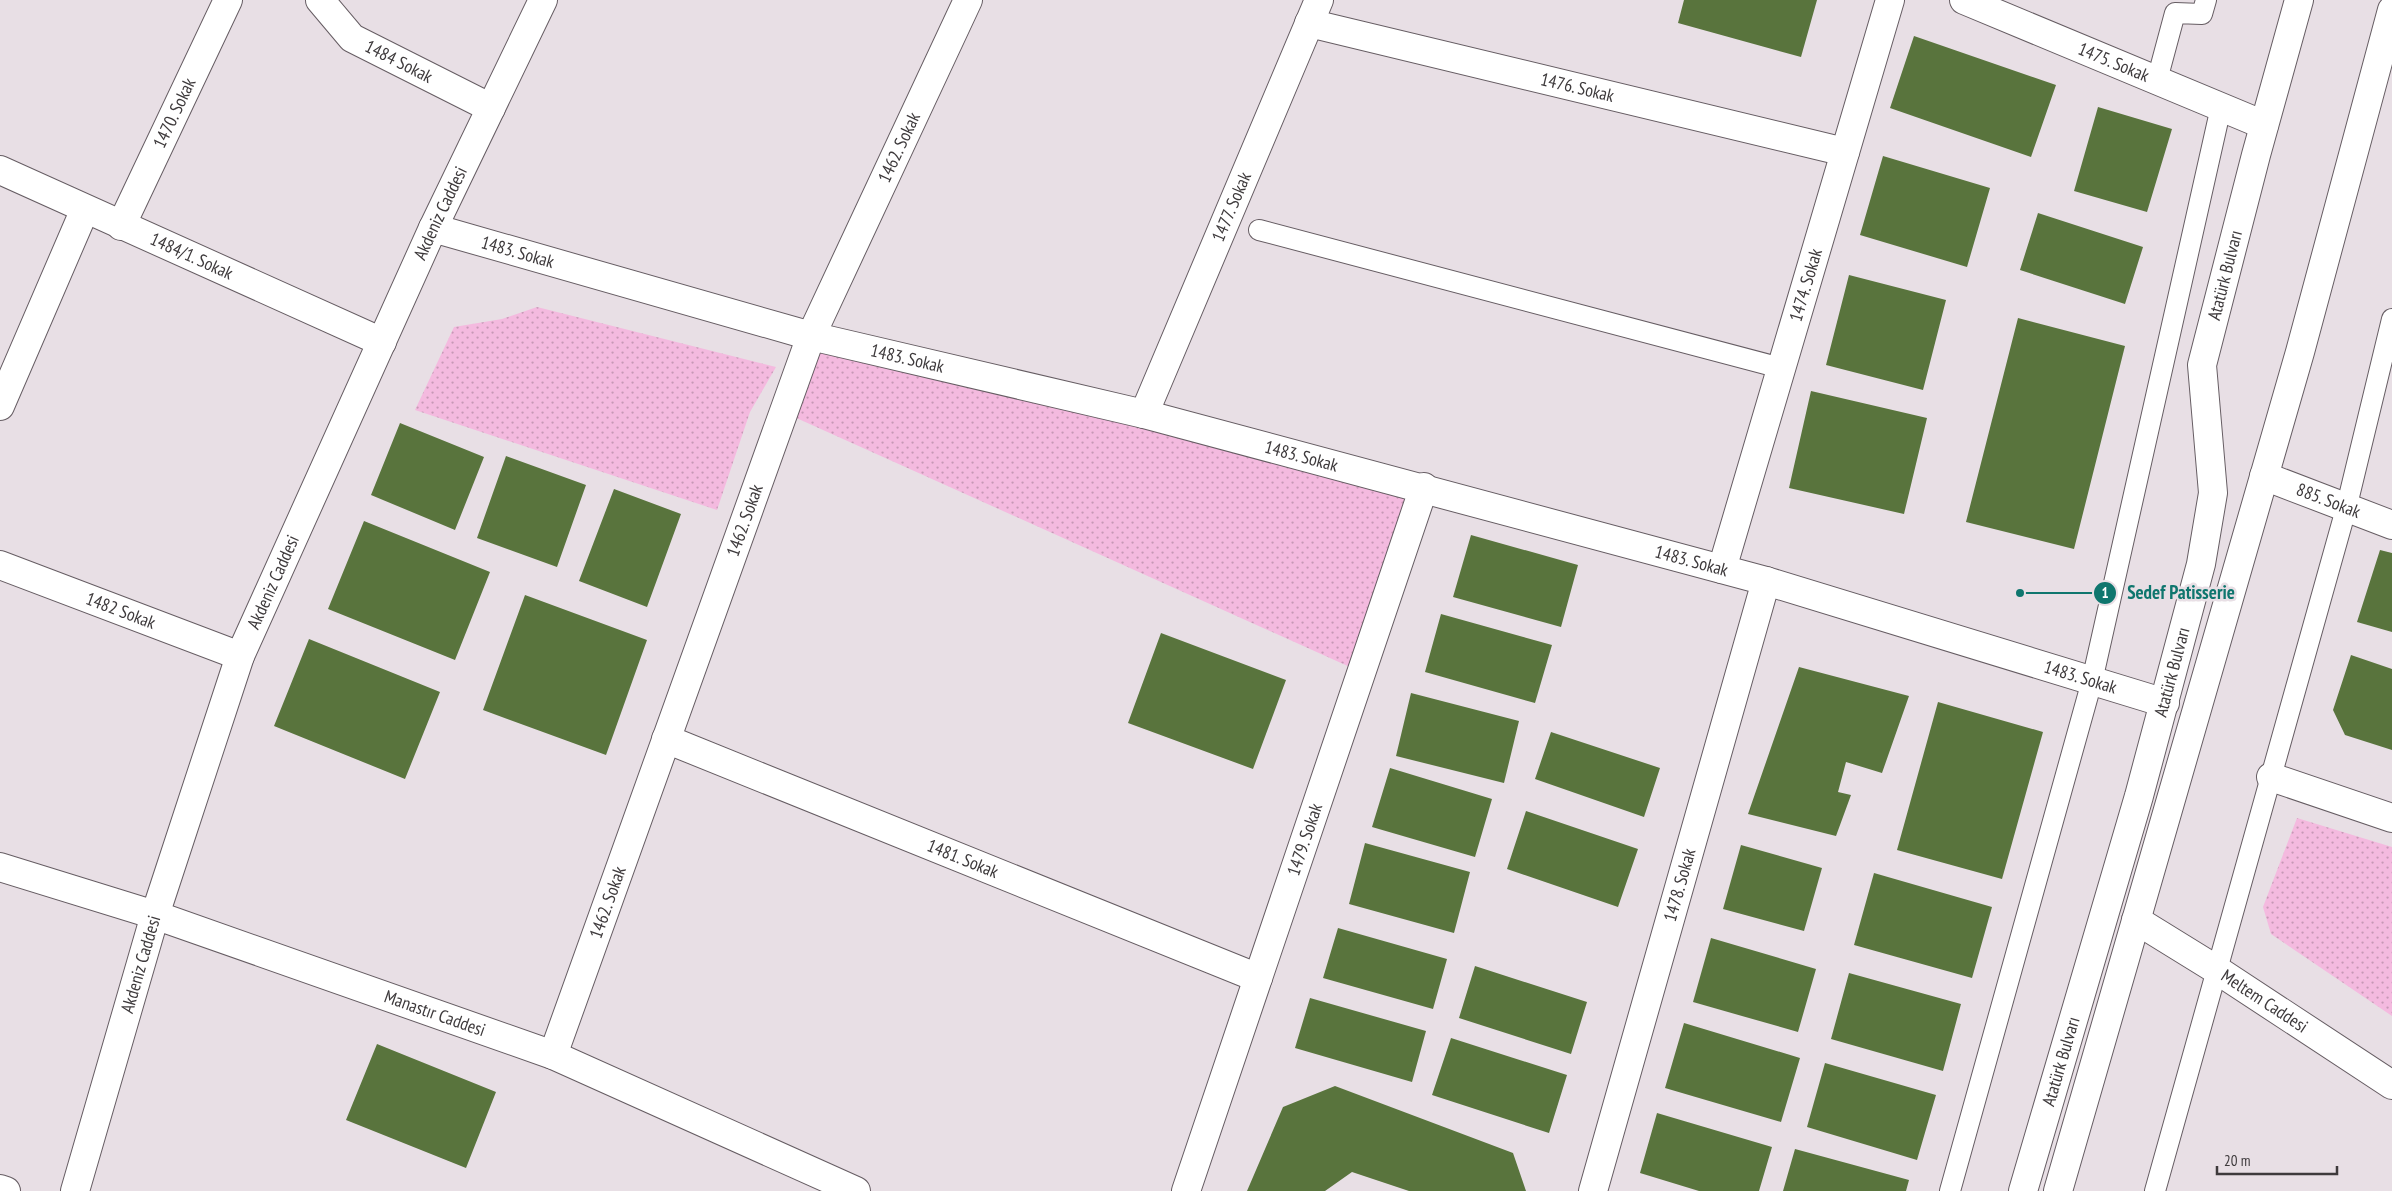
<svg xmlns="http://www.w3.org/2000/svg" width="2392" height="1191" viewBox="0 0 2392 1191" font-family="'PT Sans Narrow',sans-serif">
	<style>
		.park { fill: url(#park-dots) }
		.building { fill: #59743d }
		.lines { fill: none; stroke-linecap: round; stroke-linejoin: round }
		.service-casing { stroke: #665d63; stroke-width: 22 }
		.minor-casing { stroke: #665d63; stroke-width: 30 }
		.tertiary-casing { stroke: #665d63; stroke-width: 30 }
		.secondary-casing { stroke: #665d63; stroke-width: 30 }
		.service { stroke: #fff; stroke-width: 20 }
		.minor { stroke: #fff; stroke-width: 28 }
		.tertiary { stroke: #fff; stroke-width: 28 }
		.secondary { stroke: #fff; stroke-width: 28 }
		.labels { text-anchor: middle; stroke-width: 5; stroke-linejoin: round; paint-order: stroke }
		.street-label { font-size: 18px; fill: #3e3a3c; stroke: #e8dfe5 }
		.leader { fill: none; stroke: #0f766e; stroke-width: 2 }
		.callout-dot { fill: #0f766e; stroke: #e8dfe5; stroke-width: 2 }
		.mark-label { font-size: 15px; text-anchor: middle; font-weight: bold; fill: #fff }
		.callout-label { font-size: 19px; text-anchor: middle; font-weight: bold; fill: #0f766e; stroke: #e8dfe5; stroke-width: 5; stroke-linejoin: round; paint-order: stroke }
	</style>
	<defs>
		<pattern id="park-dots" width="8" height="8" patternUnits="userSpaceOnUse" patternTransform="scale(1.25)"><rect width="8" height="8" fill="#f4badf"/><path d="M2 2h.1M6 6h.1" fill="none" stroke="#c798b6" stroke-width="1.8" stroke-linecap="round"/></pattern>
	</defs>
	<rect width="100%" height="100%" fill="#e8dfe5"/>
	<path class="park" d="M537,307L776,367L750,412L717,510L415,410L454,327L502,319Z
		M811,336L1424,487L1361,672L783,412Z
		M2297,818L2392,847V1016L2271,934L2263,907Z"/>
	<path class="building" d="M1684,0H1817L1801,57L1678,23Z
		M1914,36L2056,85L2031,157L1890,108Z
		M2098,107L2172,129L2147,212L2074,191Z
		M1883,156L1990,188L1967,267L1860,235Z
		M2038,213L2143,247L2125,304L2020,270Z
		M1849,275L1946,300L1923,390L1826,365Z
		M2018,318L2125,346L2074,549L1966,522Z
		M1811,391L1927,418L1904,514L1789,488Z
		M400,423L484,457L455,530L371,495Z
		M506,456L586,485L557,567L477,538Z
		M614,489L681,514L647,607L579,581Z
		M364,521L490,572L455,660L328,609Z
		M1471,535L1578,565L1561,627L1453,597Z
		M2380,550L2392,553V632L2357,622Z
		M525,595L647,640L606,755L483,710Z
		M1441,614L1552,645L1535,703L1425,672Z
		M1161,633L1286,680L1253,769L1128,723Z
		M309,639L440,692L405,779L274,726Z
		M2351,655L2392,669V750L2345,735L2333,710Z
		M1799,667L1909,696L1882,773L1846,762L1838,792L1851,795L1836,836L1748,814Z
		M1411,693L1519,721L1504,783L1396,756Z
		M1938,702L2043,732L2002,879L1897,850Z
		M1551,732L1660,768L1644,817L1535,779Z
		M1390,768L1492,799L1475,857L1372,827Z
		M1526,811L1638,849L1618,907L1507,869Z
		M1365,843L1470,872L1454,933L1349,904Z
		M1741,845L1822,868L1804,931L1723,909Z
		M1874,873L1992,907L1972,978L1854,945Z
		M1338,928L1447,959L1433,1009L1323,978Z
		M1711,938L1816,969L1798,1032L1693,1002Z
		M1475,966L1587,1002L1571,1054L1459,1018Z
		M1849,973L1961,1004L1943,1071L1831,1039Z
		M1310,998L1426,1031L1412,1082L1295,1048Z
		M1684,1023L1800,1058L1781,1122L1665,1088Z
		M1451,1038L1567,1075L1549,1133L1432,1095Z
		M377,1044L496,1092L466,1168L346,1120Z
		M1825,1063L1936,1095L1917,1160L1807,1127Z
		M1335,1086L1513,1153L1526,1191H1409L1352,1172L1325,1191H1247L1283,1107Z
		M1657,1113L1772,1147L1759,1191H1699L1640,1173Z
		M1795,1149L1909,1180L1906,1191H1783Z"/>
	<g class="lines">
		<g class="service-casing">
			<path id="service" d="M2157,80L2175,13L2202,14L2206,0
				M1259,230L1781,368
				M1950,1191L2092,681L2221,107
				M2155,1191L2346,509L2392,319"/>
		</g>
		<g class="minor-casing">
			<g id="minor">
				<path id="s1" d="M320,0L352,38L491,108"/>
				<path id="s2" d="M1964,0L2264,125"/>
				<path id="s3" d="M1309,23L1845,152"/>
				<path id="s4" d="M0,170L382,342"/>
				<path id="s5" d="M121,226L228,0"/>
				<path id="s6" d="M433,228L811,336L1144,414L1766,581L2165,703"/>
				<path d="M0,406L85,209"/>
				<path id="s7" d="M1144,414L1319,0"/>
				<path id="s8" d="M2264,476L2392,525"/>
				<path id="s9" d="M0,565L240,656"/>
				<path id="s10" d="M1722,569L1890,0"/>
				<path id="s11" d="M666,739L1258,978"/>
				<path d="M2271,777L2392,818"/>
				<path id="s12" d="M553,1055L811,336L968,0"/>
				<path d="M0,1189L6,1191"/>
				<path id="s13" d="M1186,1191L1424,487"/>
				<path id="s14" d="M1593,1191L1766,581"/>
			</g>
		</g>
		<g class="tertiary-casing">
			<g id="tertiary">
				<path id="s15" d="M0,867L155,915L553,1055L856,1191"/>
				<path id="s16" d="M2136,920L2217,970L2392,1085"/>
				<path id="s17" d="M75,1191L155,915L240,656L433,228L543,0"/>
			</g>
		</g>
		<g class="secondary-casing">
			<g id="secondary">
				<path id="s18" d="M2023,1191L2139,796L2201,564L2213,493L2202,365L2256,155L2299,0"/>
				<path d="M2058,1191L2300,352L2392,10"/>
			</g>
		</g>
		<use href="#service" class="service"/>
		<use href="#minor" class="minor"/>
		<use href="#tertiary" class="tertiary"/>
		<use href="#secondary" class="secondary"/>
	</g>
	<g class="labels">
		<g class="street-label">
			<text dy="6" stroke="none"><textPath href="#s1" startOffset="102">1484 Sokak</textPath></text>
			<text dy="6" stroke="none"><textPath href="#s2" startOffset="162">1475. Sokak</textPath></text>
			<text dy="6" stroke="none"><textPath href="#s3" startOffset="276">1476. Sokak</textPath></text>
			<text dy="6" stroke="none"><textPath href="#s5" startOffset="125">1470. Sokak</textPath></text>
			<text dy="6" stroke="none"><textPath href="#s12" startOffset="972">1462. Sokak</textPath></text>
			<text dy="6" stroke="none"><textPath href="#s7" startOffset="225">1477. Sokak</textPath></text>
			<text dy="6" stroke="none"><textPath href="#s17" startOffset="1046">Akdeniz Caddesi</textPath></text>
			<text dy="6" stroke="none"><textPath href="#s6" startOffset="88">1483. Sokak</textPath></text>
			<text dy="6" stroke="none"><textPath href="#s4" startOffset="210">1484/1. Sokak</textPath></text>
			<text dy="6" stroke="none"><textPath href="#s18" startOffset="945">Atatürk Bulvarı</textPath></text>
			<text dy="6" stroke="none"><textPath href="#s10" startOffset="296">1474. Sokak</textPath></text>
			<text dy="6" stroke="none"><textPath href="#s6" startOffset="492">1483. Sokak</textPath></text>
			<text dy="6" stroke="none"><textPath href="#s6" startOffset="898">1483. Sokak</textPath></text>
			<text dy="6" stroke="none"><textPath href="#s8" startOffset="69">885. Sokak</textPath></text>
			<text dy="6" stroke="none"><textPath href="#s12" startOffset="568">1462. Sokak</textPath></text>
			<text dy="6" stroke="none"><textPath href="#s6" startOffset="1302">1483. Sokak</textPath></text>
			<text dy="6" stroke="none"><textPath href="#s17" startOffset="641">Akdeniz Caddesi</textPath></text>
			<text dy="6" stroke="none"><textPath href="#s9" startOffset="129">1482 Sokak</textPath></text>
			<text dy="6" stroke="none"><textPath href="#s18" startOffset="540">Atatürk Bulvarı</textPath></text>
			<text dy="6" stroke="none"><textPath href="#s6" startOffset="1708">1483. Sokak</textPath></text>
			<text dy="6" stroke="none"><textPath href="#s13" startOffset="371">1479. Sokak</textPath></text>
			<text dy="6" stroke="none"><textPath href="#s11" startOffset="320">1481. Sokak</textPath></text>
			<text dy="6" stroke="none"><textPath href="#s14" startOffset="318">1478. Sokak</textPath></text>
			<text dy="6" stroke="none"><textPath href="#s12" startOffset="162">1462. Sokak</textPath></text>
			<text dy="6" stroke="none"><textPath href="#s17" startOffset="236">Akdeniz Caddesi</textPath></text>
			<text dy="6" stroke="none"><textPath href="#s16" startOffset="152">Meltem Caddesi</textPath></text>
			<text dy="6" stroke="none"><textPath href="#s15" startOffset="459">Manastır Caddesi</textPath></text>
			<text dy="6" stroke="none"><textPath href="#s18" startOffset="135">Atatürk Bulvarı</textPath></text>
		</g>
	</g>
	<path class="leader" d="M2020 593L2105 593"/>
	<g class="callout-dot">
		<circle cx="2020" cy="593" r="5"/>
		<circle cx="2105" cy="593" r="12"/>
	</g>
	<g class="mark-label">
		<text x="2105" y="598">1</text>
	</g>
	<g class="callout-label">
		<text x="2181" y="599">Sedef Patisserie</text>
	</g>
	<path d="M2217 1166v8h120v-8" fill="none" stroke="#3e3a3c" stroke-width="2.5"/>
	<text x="2224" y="1166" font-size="15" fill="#3e3a3c" stroke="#e8dfe5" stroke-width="4" paint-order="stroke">20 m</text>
</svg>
